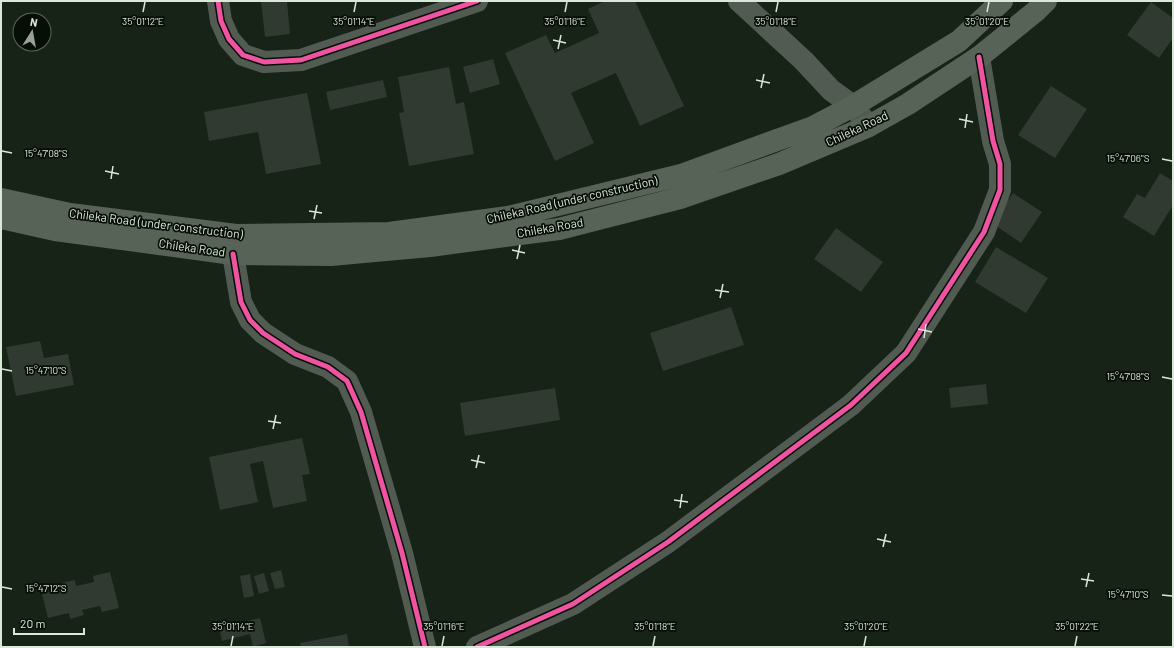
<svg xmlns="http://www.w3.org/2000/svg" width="1174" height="648" viewBox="0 0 1174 648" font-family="Barlow,sans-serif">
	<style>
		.building { fill: #303a30 }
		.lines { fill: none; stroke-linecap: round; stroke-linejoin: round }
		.minor { stroke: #525b52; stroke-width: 22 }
		.highway { stroke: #576356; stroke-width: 22 }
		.cycleway-casing { stroke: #060e05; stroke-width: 8 }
		.cycleway { stroke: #f153a3; stroke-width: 5 }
		.ticks { fill: none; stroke: #d9e8d9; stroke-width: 1.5 }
		.labels { text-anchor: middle; stroke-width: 3.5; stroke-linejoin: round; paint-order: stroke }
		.street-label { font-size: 12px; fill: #d9e8d9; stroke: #060e05 }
		.ticks-label { font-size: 10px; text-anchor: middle; fill: #d9e8d9; stroke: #060e05; stroke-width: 3.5; stroke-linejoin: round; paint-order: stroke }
	</style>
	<rect width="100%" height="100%" fill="#172317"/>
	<path class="building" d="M261,1H287L290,34L265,37Z
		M605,1H635L684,106L640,126L616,73L571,93L594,143L555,161L505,53L546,35L555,53L599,33L588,9Z
		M1151,2L1173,18V38L1159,58L1127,35Z
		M493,59L500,84L470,93L463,67Z
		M449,67L456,104L464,102L474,154L409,166L399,113L404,112L398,77Z
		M383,80L387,97L330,110L326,92Z
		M1051,86L1087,109L1055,158L1018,135Z
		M307,93L321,164L266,174L258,132L209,141L204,112Z
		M1160,173L1173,181V205L1154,236L1123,217L1137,194L1145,198Z
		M1013,193L1042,212L1021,243L992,223Z
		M836,228L883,262L861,292L814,259Z
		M996,247L1048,278L1026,313L975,282Z
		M731,307L744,345L663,371L650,333Z
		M40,341L44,358L68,354L74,385L16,396L6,347Z
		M986,384L988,404L951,408L949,388Z
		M555,388L560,420L465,436L460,403Z
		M302,438L310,474L302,475L307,501L273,508L263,461L250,464L258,502L220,510L209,457Z
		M281,570L285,587L275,589L270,573Z
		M110,572L119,608L102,612L100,606L82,610L84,615L70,619L69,613L48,618L42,594L62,589L61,583L75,580L76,586L94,582L93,576Z
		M264,573L269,591L259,594L254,576Z
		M250,574L254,596L244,598L240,576Z
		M260,618L266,643L253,647L250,634L222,641L219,627Z
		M347,634L349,647H301L300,643Z"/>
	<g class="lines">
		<path class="minor" d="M218,1L221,21L229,39L243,55L264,62L301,60L477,1
			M739,1L804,61L831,90L853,106L869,126
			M233,254L241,302L250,320L263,333L295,354L328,367L347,381L361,412L402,553L425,647
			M477,647L573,604L668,542L851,405L906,353L984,232L1000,190V164L993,141L979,57"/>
		<path class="highway" d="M1,199L70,214L236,235L389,233L508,217L681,175L813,127L853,106L959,41L1002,1
			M1,218L55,230L233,254L331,255L430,246L559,229L680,198L779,164L869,126L908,104L979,57L1036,11L1046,1"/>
		<g class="cycleway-casing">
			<path id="cycleway" d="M218,1L221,21L229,39L243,55L264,62L301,60L477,1
				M233,254L241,302L250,320L263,333L295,354L328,367L347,381L361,412L402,553L425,647
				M477,647L573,604L668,542L851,405L906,353L984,232L1000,190V164L993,141L979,57"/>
		</g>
		<use href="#cycleway" class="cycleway"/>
	</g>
	<path class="ticks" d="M143,12L145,2M354,12L356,2M565,12L567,2M776,12L778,2M987,12L989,2M553,40L566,43M558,49L561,35M756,80L770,83M761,88L764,74M959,119L973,122M965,128L967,114M2,151L12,153M1162,159L1172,161M105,171L119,174M111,179L113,166M309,211L322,213M314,219L317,205M512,250L525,253M517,259L520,245M715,290L729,292M720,298L723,284M918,329L932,332M924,338L926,324M2,369L12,371M1162,377L1172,379M268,421L281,423M273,429L276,415M471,460L485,463M476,468L479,455M674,500L688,502M680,508L682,494M877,539L891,542M883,547L886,534M1081,579L1094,581M2,587L12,589M1086,587L1089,573M1162,595L1172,596M231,646L233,636M442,646L444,636M653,646L655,636M864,646L866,636M1075,646L1077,636"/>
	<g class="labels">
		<g class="street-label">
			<text transform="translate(857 129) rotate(-25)" y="4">Chileka Road</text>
			<text transform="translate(572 200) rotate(-13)" y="4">Chileka Road (under construction)</text>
			<text transform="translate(156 224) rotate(7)" y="4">Chileka Road (under construction)</text>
			<text transform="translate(550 228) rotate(-10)" y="4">Chileka Road</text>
			<text transform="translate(192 248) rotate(8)" y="4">Chileka Road</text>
		</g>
	</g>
	<g class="ticks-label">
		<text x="143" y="25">35°01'12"E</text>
		<text x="354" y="25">35°01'14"E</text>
		<text x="565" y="25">35°01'16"E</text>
		<text x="776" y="25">35°01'18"E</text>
		<text x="987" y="25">35°01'20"E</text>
		<text x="46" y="157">15°47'08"S</text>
		<text x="1128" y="162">15°47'06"S</text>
		<text x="46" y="374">15°47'10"S</text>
		<text x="1128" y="380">15°47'08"S</text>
		<text x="46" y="592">15°47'12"S</text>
		<text x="1128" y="598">15°47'10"S</text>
		<text x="233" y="630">35°01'14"E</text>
		<text x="444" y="630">35°01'16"E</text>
		<text x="655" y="630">35°01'18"E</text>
		<text x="866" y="630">35°01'20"E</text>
		<text x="1077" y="630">35°01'22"E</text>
	</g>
	<rect width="1174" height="648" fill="none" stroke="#d9e8d9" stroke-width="4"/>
	<g transform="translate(32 32) rotate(11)"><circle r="19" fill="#060e05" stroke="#5a655a"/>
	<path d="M0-3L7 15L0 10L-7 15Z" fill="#95a395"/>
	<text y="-6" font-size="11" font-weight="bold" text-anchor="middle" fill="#d9e8d9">N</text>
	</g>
	<path d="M14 628v6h70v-6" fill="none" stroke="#d9e8d9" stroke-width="2"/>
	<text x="20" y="628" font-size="12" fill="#d9e8d9" stroke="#060e05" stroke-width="3" paint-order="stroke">20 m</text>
</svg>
